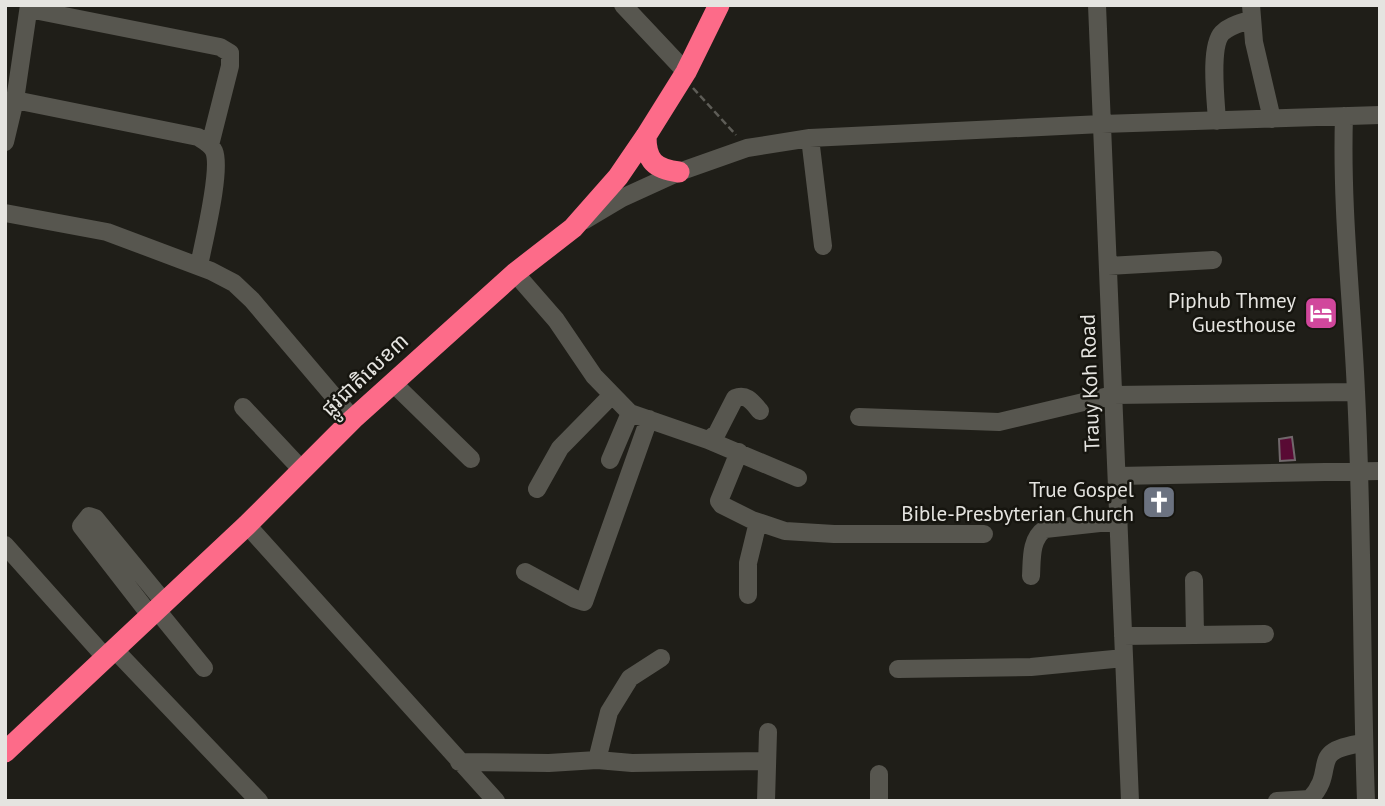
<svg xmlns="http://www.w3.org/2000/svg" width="1385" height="806" viewBox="0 0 1385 806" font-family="'PT Sans','Noto Sans Khmer',sans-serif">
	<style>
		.building { fill: #590a34; stroke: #70686b; stroke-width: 2 }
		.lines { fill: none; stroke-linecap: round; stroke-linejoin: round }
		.path { stroke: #5e5d57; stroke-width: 2.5; stroke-dasharray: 7 3.5; stroke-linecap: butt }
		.minor { stroke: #57564f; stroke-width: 18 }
		.highway { stroke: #fd6b89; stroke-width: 21 }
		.labels { text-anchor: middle; stroke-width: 5; stroke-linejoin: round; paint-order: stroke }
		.poi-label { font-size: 21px; fill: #e5e4e0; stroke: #16150f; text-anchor: end }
		.street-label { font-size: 21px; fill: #e5e4e0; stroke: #16150f }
	</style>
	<rect width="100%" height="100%" fill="#1f1e18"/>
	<path class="building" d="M1292,437L1295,460L1280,461L1279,439Z"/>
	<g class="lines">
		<path class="path" d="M693,88L736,135"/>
		<path class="minor" d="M623,5L686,72
			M1097,5L1130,801
			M1251,5L1254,42L1272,119
			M29,9L220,47L230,53V66L210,145
			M15,100L198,137C204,141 211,144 214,151C222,170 203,244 199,266
			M1344,116C1341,209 1352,300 1356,392C1363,528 1361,665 1366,801
			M1217,121C1216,101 1209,47 1222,33C1230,25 1242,23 1252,19
			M810,138L823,246
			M5,142L15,100L29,5
			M5,213L107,232L211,271L234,283L252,300L353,419
			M585,220L622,198L679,172L747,148L810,138L1102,124L1380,115
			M1108,266L1213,260
			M515,273L556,320L594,376L630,413L708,440L798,478
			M393,383L471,459
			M243,407L302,470
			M859,417L999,422L1113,395L1356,392
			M708,440L717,433L735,398C747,393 753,403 760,411
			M739,452L719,501L722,505L752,520L785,531L834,534H984
			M610,460L630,413
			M1117,476L1380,471
			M537,489L560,448L612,395
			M247,525L496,801
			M5,545L105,657
			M525,572L575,599L584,602L649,419
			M1031,576C1032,560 1030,539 1045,529L1118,521
			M1194,580L1195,635
			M748,595V563L758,522
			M156,609L204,668
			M150,615L81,526L89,516L95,518L164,602
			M1123,636L1265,634
			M114,649L259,801
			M898,669L1031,667L1124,658
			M597,760L609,712L630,678L661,658
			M459,762L549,763L597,760L632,763L766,761
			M879,774V801
			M766,801L768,732
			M1277,801L1310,799C1339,768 1305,751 1364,743"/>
		<path class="highway" d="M646,136C646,161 655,169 679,172
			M5,752L247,525L353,419L515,273L573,228L618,177L646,136L686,72L719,5"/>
	</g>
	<defs>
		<g id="hotel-square" transform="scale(1.75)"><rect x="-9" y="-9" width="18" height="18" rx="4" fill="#d1479c" stroke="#16150f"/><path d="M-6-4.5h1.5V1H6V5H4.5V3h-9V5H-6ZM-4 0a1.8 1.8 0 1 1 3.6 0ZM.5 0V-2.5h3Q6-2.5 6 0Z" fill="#fff"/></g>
		<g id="church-square" transform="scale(1.75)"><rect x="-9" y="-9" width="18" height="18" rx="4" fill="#6b7280" stroke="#16150f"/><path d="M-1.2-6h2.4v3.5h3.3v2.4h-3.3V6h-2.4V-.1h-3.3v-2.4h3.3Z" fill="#fff"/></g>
	</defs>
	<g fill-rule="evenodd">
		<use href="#hotel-square" x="1321" y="313"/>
		<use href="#church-square" x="1159" y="502"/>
	</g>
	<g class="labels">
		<g class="poi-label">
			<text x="1296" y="308">Piphub Thmey<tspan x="1296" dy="24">Guesthouse</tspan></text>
			<text x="1134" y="497">True Gospel<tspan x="1134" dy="24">Bible-Presbyterian Church</tspan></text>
		</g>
		<g class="street-label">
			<text transform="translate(365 375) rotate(-43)" y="7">ផ្លូវជាតិលេខ៣</text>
			<text transform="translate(1090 383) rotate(-92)" y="7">Trauy Koh Road</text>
		</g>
	</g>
	<rect width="1385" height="806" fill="none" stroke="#e5e4e0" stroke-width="14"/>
</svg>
